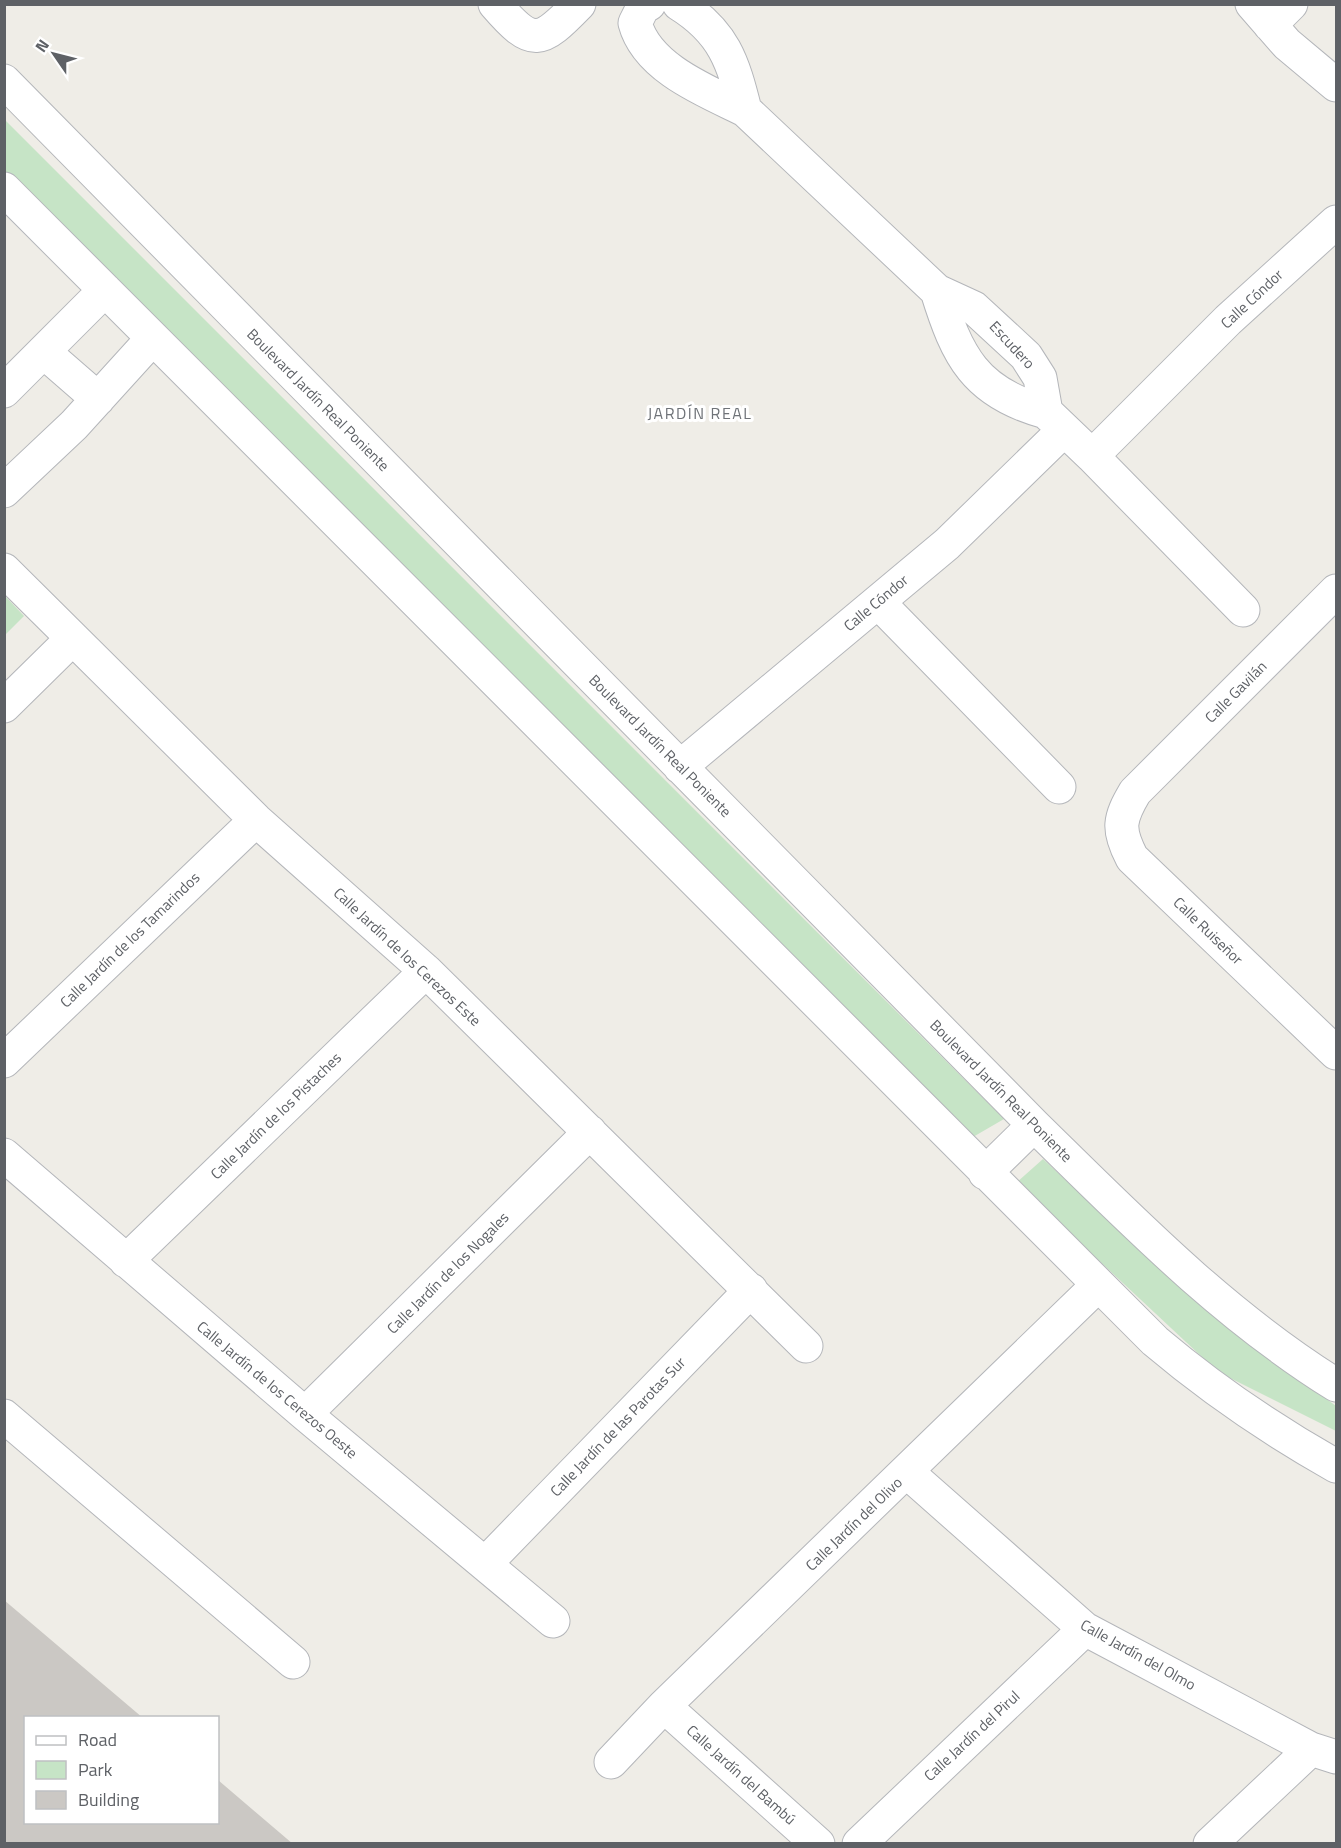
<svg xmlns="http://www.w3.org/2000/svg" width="1341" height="1848" viewBox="0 0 1341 1848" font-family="'Titillium Web',sans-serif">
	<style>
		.green { fill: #c6e4c6 }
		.building { fill: #cbc8c4 }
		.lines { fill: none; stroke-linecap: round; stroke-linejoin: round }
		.minor-casing { stroke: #b4b6ba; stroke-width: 35 }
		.minor { stroke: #fff; stroke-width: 33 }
		.labels { text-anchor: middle; stroke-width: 6; stroke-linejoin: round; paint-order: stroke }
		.street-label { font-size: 15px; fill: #5e6166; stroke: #fff }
		.neighbourhood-label { font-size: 16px; letter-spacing: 1.5px; fill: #6f7378; stroke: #fff }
	</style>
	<rect width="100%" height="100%" fill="#efede7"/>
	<path class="green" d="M4,119L1004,1119L973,1137L5,176Z
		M5,596L24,616L5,635H4Z
		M1043,1159L1204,1309L1336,1406V1431L1218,1372L1016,1183Z"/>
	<path class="building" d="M4,1600L143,1718H26V1822H218V1780L293,1844H4Z"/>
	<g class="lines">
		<g class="minor-casing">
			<path id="minor" d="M495,4C533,48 540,44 579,4
				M649,4L643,7L635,23C647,68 706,91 745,110C733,62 724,32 679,4
				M1252,4L1287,44L1336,85
				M1270,25L1291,4
				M4,81L1034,1125C1130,1219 1222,1314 1336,1385
				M745,110L937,291L974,308L1026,356L1040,378L1046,412L1092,456L1243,610
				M4,189L1155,1341C1213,1390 1270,1429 1336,1466
				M937,291C957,356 975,393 1046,412
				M44,352L98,399
				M4,391L105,290
				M1092,456L1228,320L1336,222
				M4,491L74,425L153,338
				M4,570L256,820L426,971L806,1346
				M1336,591L1135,792C1119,819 1117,829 1132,858L1336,1053
				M878,602L1059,787
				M4,706L72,639
				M680,767L947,544L1064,430
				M4,1061L256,820
				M4,1155L305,1414L553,1621
				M985,1173L1034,1125
				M126,1261L426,971
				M305,1414L590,1132
				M4,1416L293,1662
				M907,1472L1085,1629L1311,1749L1336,1757
				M485,1564L751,1290
				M664,1706L818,1844
				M611,1762L664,1706L1097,1286
				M859,1844L1085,1629
				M1210,1844L1311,1749"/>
		</g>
		<use href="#minor" class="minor"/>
	</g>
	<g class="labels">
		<g class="street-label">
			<text transform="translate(1252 299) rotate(-43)" y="5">Calle Cóndor</text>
			<text transform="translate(1012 345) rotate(47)" y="5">Escudero</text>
			<text transform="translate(318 400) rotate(45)" y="5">Boulevard Jardín Real Poniente</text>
			<text transform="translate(876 603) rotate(-40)" y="5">Calle Cóndor</text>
			<text transform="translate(1236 692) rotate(-45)" y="5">Calle Gavilán</text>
			<text transform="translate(660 746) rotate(45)" y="5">Boulevard Jardín Real Poniente</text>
			<text transform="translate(1208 931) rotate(44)" y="5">Calle Ruiseñor</text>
			<text transform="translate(130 940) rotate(-44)" y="5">Calle Jardín de los Tamarindos</text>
			<text transform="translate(407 957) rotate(43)" y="5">Calle Jardín de los Cerezos Este</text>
			<text transform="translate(1001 1091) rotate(45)" y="5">Boulevard Jardín Real Poniente</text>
			<text transform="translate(276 1116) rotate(-44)" y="5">Calle Jardín de los Pistaches</text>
			<text transform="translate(448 1273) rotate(-45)" y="5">Calle Jardín de los Nogales</text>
			<text transform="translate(277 1390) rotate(40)" y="5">Calle Jardín de los Cerezos Oeste</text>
			<text transform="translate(618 1427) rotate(-46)" y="5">Calle Jardín de las Parotas Sur</text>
			<text transform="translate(854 1524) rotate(-44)" y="5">Calle Jardín del Olivo</text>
			<text transform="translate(1138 1655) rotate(29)" y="5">Calle Jardín del Olmo</text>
			<text transform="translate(972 1736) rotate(-43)" y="5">Calle Jardín del Pirul</text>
			<text transform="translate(741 1775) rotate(42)" y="5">Calle Jardín del Bambú</text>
		</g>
		<g class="neighbourhood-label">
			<text x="700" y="419">JARDÍN REAL</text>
		</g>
	</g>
	<rect width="1341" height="1848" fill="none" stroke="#5e6166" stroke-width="12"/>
	<rect x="24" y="1716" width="195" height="108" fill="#ffffff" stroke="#bfc0c2" stroke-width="1.5"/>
	<rect x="36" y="1736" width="30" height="9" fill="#ffffff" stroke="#bfc0c2" stroke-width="1.5"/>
	<text x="78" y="1746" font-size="18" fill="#5e6166">Road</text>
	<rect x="36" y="1761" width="30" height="18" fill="#c6e4c6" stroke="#bfc0c2" stroke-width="1.5"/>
	<text x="78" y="1776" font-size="18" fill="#5e6166">Park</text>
	<rect x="36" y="1791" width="30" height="18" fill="#cbc8c4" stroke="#bfc0c2" stroke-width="1.5"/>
	<text x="78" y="1806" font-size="18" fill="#5e6166">Building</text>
	<g transform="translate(54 54) rotate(305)" stroke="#ffffff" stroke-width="4.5" paint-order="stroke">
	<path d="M0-4.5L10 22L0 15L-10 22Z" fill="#5e6166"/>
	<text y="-9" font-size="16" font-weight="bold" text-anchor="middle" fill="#5e6166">N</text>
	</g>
</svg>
